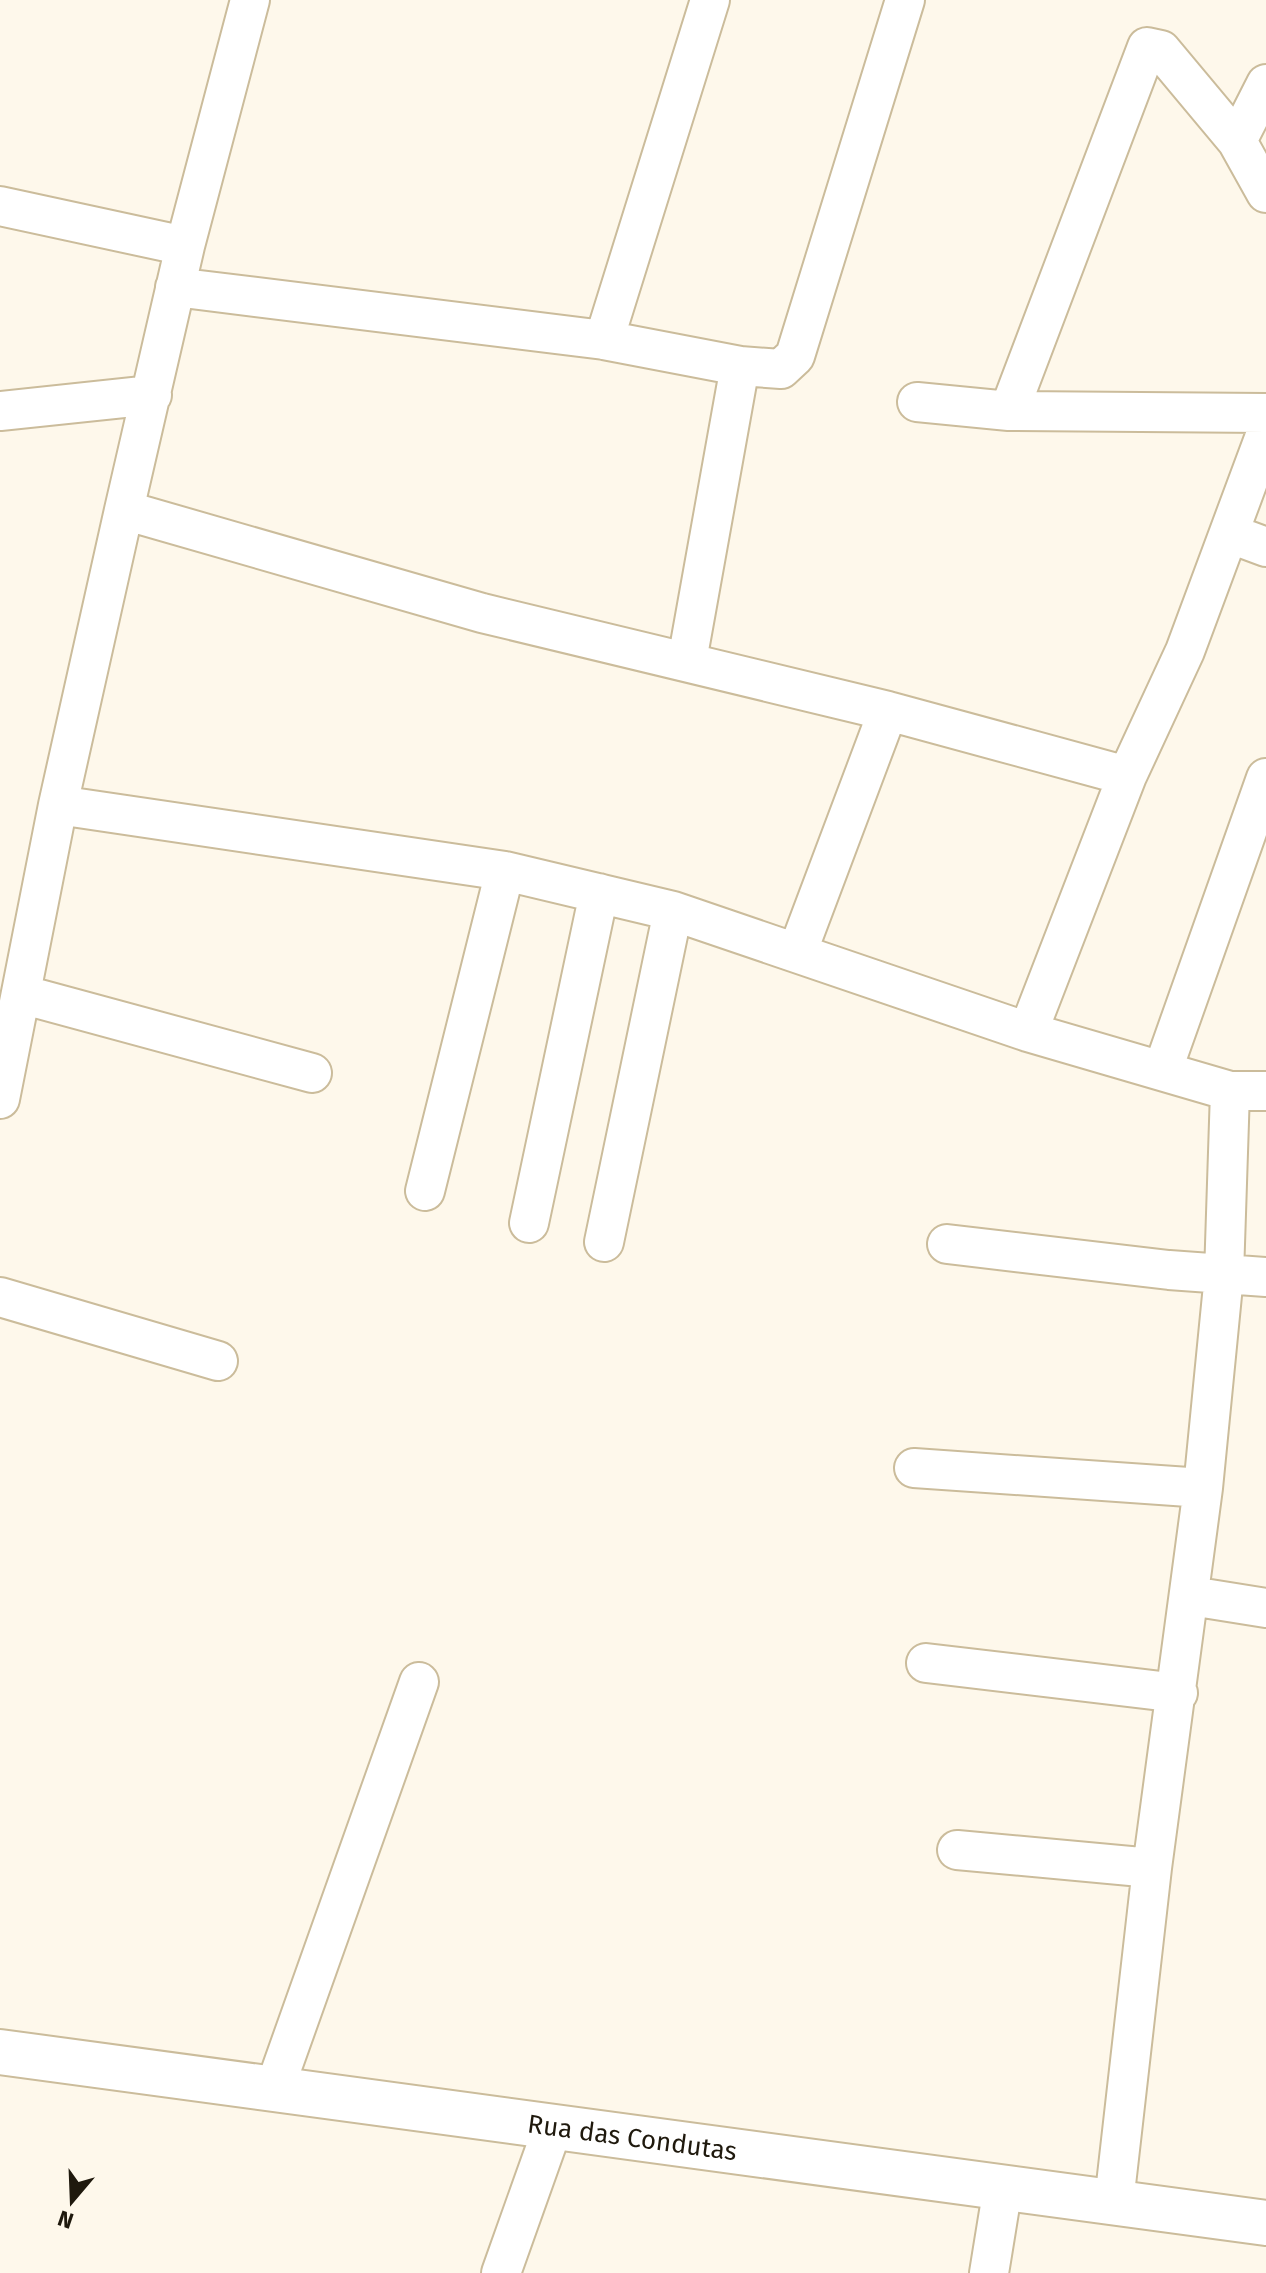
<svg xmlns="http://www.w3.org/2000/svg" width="1266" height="2273" viewBox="0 0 1266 2273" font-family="'Fira Sans',sans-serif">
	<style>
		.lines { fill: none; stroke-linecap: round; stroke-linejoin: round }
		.street-casing { stroke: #cbbc9b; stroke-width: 42 }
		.secondary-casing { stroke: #cbbc9b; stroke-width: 48 }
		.street { stroke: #fff; stroke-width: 38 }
		.secondary { stroke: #fff; stroke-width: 44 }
		.labels { text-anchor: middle; stroke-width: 6; stroke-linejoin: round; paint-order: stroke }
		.street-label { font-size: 26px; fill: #1f190d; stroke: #fef8eb }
	</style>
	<rect width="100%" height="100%" fill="#fef8eb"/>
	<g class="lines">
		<g class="street-casing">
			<path id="street" d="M1237,141L1266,84
				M0,206L185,246
				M175,287L604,340L740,366L781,369L795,356L905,0
				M604,340L710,0
				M917,402L1009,411L1266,413
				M0,411L152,395
				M1009,411L1147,47L1161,50L1237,141L1266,193
				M124,510L482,613L888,711L1127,776
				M1231,534L1266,547
				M687,661L740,366
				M58,805L505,871L673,911L1028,1032L1230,1091H1266
				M797,953L888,711
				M21,994L312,1073
				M1028,1032L1127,776L1185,651L1266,433
				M1163,1069L1266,778
				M0,1099L58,805L124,510L185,246L250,0
				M425,1191L505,871
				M529,1223L599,893
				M604,1242L673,911
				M947,1244L1169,1270L1266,1277
				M0,1297L218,1361
				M914,1468L1203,1488
				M1191,1596L1266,1608
				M926,1663L1178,1693
				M957,1850L1152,1868
				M274,2090L419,1682
				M1114,2202L1152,1868L1203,1488L1224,1275L1230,1091
				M501,2273L553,2127
				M989,2273L1003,2187"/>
		</g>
		<g class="secondary-casing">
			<g id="secondary">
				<path id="s1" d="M0,2052L1266,2223"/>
			</g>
		</g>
		<use href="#street" class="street"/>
		<use href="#secondary" class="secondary"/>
	</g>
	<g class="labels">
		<g class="street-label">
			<text dy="9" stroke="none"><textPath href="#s1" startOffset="638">Rua das Condutas</textPath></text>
		</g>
	</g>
	<g transform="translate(72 2201) rotate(199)" stroke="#fef8eb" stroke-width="6" paint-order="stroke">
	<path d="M0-6L14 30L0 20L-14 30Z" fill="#1f190d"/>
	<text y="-12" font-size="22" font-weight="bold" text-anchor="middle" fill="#1f190d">N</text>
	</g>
</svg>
